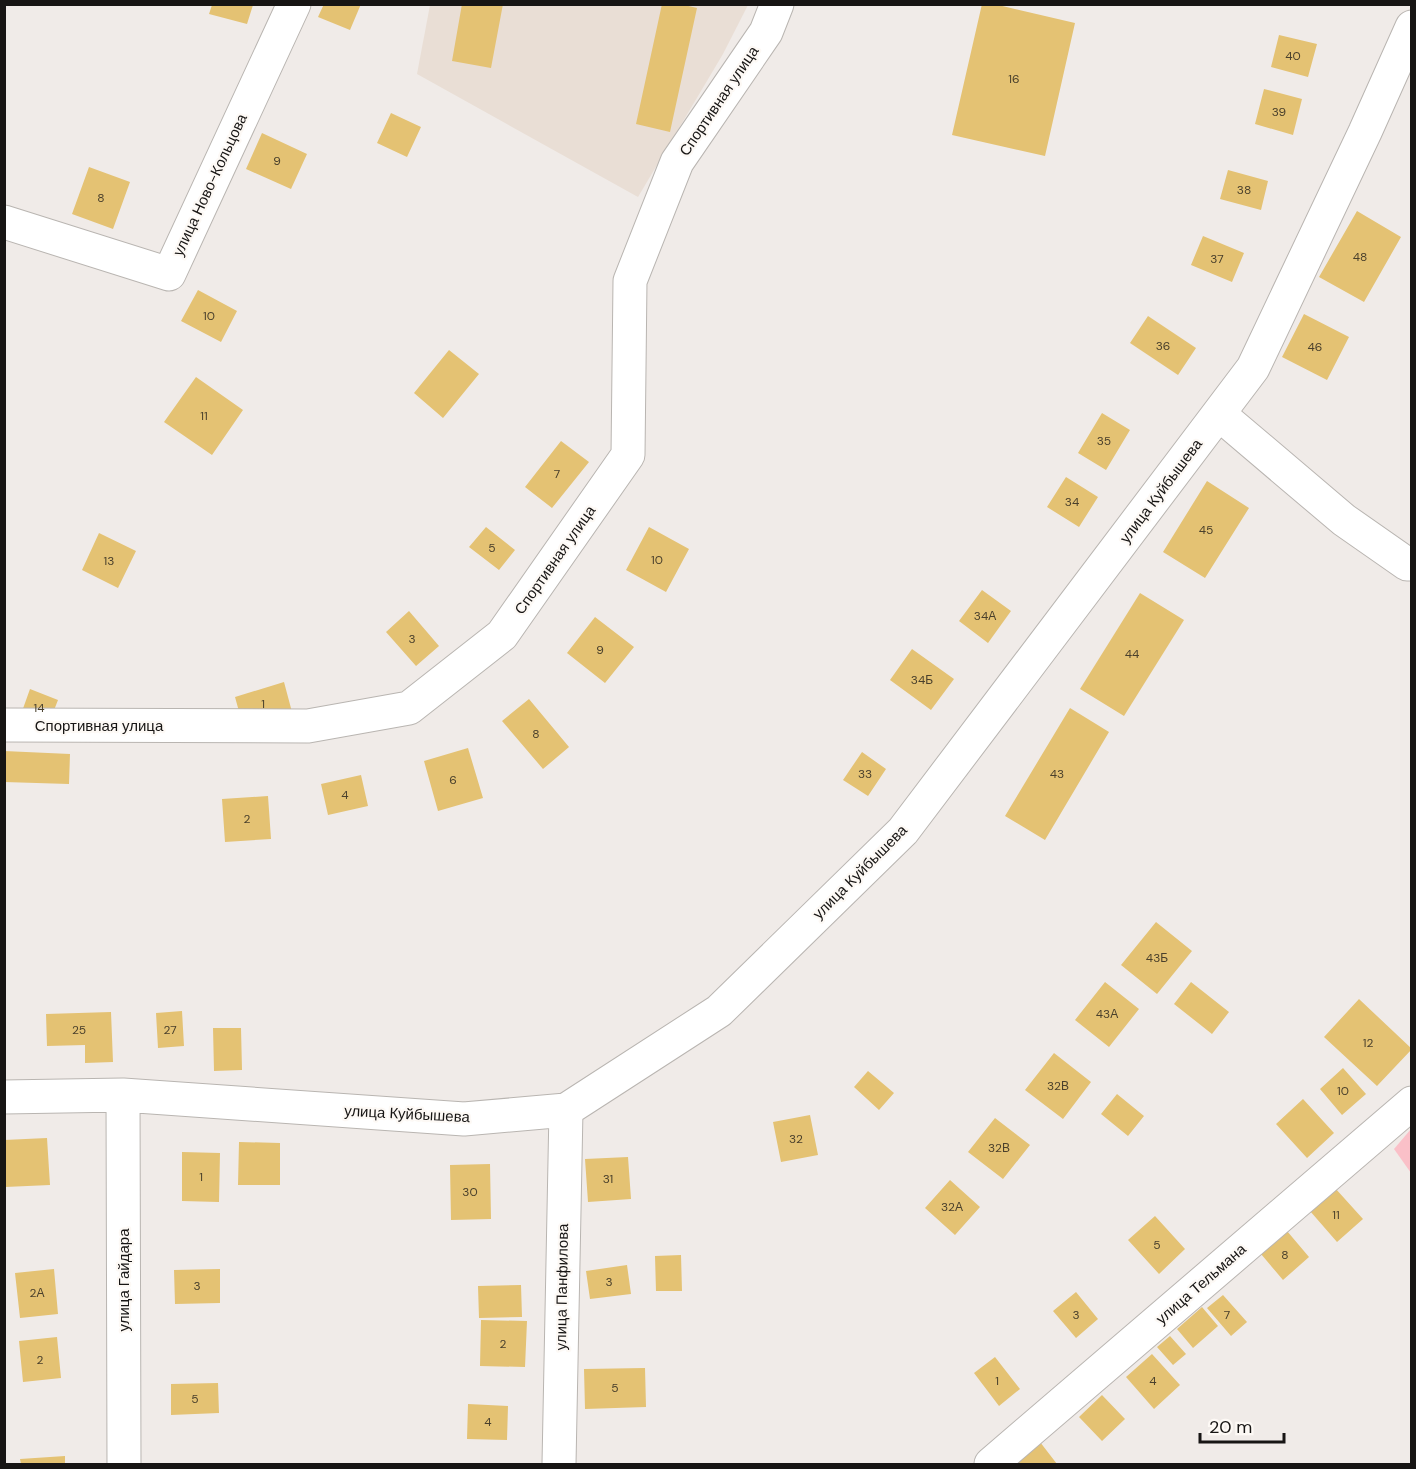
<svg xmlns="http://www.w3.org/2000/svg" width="1416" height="1469" viewBox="0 0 1416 1469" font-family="'DM Sans',sans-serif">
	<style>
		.built { fill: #e9ded5 }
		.green { fill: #fac0c8 }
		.building { fill: #e4c273 }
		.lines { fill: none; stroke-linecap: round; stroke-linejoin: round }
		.minor-casing { stroke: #b9b5b1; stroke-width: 35 }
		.minor { stroke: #fff; stroke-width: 33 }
		.labels { text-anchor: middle; stroke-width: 4.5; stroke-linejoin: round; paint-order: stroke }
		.number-label { font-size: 12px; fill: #4a402c }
		.street-label { font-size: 15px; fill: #171514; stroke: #fdf9f5 }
	</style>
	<rect width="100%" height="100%" fill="#f0ebe8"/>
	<path class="built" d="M430,5H748L723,54L638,197L417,74Z"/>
	<path class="green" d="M1411,1129V1173L1394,1149Z"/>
	<path class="building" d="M324,4H361L350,30L318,17Z
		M462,4H503L491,68L452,61Z
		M662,4H680L697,8L670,132L636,124Z
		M982,4H994L1075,23L1045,156L952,135Z
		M212,5H253L247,24L209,14Z
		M1279,35L1317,44L1308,77L1271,67Z
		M1264,89L1302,99L1293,135L1255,124Z
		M391,113L421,127L407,157L377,143Z
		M262,133L307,154L291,189L246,169Z
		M89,167L130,182L113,229L72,214Z
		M1228,170L1268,181L1261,210L1220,199Z
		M1357,211L1401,237L1364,302L1319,277Z
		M1203,236L1244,253L1232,282L1191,265Z
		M198,290L237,311L221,342L181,321Z
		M1304,314L1349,337L1327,380L1282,357Z
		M1148,316L1196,348L1178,375L1130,343Z
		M449,350L479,374L443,418L414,393Z
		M196,377L243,410L212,455L164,422Z
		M1102,413L1130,430L1106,470L1078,453Z
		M561,441L589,462L552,508L525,487Z
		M1066,477L1098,497L1079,527L1047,507Z
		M1207,481L1249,508L1205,578L1163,552Z
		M486,527L515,550L499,570L469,547Z
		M649,527L689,549L666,592L626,570Z
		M99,533L136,551L118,588L82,570Z
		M982,590L1011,611L988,643L959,621Z
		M1140,593L1184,620L1124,716L1080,689Z
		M409,611L439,646L416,666L386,632Z
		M595,617L634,647L605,683L567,653Z
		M912,649L954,679L931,710L890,680Z
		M284,682L292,712L243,726L235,697Z
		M30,689L58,700L47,728L20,717Z
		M529,699L569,747L543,769L502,721Z
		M1070,708L1109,732L1045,840L1005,816Z
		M468,748L483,798L438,811L424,761Z
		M4,751L70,754L69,784L4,782Z
		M862,752L886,769L868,796L843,780Z
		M361,775L368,806L328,815L321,784Z
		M268,796L271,839L225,842L222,799Z
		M1156,922L1192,951L1157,994L1121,965Z
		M1105,982L1139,1009L1109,1047L1075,1020Z
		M1191,982L1229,1012L1212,1034L1174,1004Z
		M1359,999L1412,1049L1377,1086L1324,1037Z
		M182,1011L184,1046L158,1048L156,1013Z
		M111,1012L113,1062L85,1063V1045L47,1046L46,1014Z
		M213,1028H241L242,1070L214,1071Z
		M1054,1053L1091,1082L1063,1119L1025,1090Z
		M1343,1068L1366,1094L1342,1115L1320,1089Z
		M868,1071L894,1093L879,1110L854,1087Z
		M1117,1094L1144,1116L1128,1136L1101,1114Z
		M1303,1099L1334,1133L1307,1158L1276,1124Z
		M810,1115L818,1155L781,1162L773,1122Z
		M995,1118L1030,1145L1003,1179L968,1152Z
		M47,1138L50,1185L5,1187L4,1140Z
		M239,1142L280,1143V1185H238Z
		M182,1152L220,1153L219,1202L182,1201Z
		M628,1157L631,1199L588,1202L585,1159Z
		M490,1164L491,1219L451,1220L450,1165Z
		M950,1180L980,1207L955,1235L925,1208Z
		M1335,1188L1363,1219L1337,1242L1310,1211Z
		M1155,1216L1185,1249L1159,1274L1128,1240Z
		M1287,1231L1309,1257L1283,1280L1261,1254Z
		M681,1255L682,1291H656L655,1256Z
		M627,1265L631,1294L590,1299L586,1271Z
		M54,1269L58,1314L20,1318L15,1273Z
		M220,1269V1303L175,1304L174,1270Z
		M521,1285L522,1317L479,1318L478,1286Z
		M1076,1292L1098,1319L1076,1338L1053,1311Z
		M1223,1295L1247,1322L1231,1336L1207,1308Z
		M1202,1307L1218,1326L1193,1348L1177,1329Z
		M481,1320L527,1321L525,1367L480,1366Z
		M1170,1336L1186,1354L1173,1365L1157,1347Z
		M57,1337L61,1378L23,1382L19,1341Z
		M1152,1354L1180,1385L1154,1409L1126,1377Z
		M995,1357L1020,1389L999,1406L974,1373Z
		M645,1368L646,1407L585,1409L584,1369Z
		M218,1383L219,1413L171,1415V1384Z
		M1102,1395L1125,1419L1102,1441L1079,1417Z
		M468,1404L508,1406L507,1440L467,1439Z
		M1040,1442L1057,1464H1010Z
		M65,1456V1464H21L20,1459Z"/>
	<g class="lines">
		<g class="minor-casing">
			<path id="minor" d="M4,222L169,274L294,4
				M1219,414L1344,520L1407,564H1412
				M4,725L308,726L409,708L502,635L628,455L630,281L677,162L766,32L777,4
				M123,1095L124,1464
				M4,1097L123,1095L464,1119L566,1110L719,1011L903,831L1253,368L1365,132L1412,27
				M559,1464L566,1110
				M991,1464L1412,1103"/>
		</g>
		<use href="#minor" class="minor"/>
	</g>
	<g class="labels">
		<g class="number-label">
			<text x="1293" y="60">40</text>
			<text x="1014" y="83">16</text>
			<text x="1279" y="116">39</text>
			<text x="277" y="165">9</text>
			<text x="1244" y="194">38</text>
			<text x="101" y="202">8</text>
			<text x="1360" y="261">48</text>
			<text x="1217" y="263">37</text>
			<text x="209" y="320">10</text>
			<text x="1163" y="350">36</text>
			<text x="1315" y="351">46</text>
			<text x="204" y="420">11</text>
			<text x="1104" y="445">35</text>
			<text x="557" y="478">7</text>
			<text x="1072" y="506">34</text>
			<text x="1206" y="534">45</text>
			<text x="492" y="552">5</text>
			<text x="657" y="564">10</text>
			<text x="109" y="565">13</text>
			<text x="985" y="620">34А</text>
			<text x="412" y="643">3</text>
			<text x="600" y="654">9</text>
			<text x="1132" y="658">44</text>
			<text x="922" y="684">34Б</text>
			<text x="263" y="708">1</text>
			<text x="39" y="712">14</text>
			<text x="536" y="738">8</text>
			<text x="865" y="778">33</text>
			<text x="1057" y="778">43</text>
			<text x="453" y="784">6</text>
			<text x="345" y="799">4</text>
			<text x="247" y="823">2</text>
			<text x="1157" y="962">43Б</text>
			<text x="1107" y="1018">43А</text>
			<text x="79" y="1034">25</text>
			<text x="170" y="1034">27</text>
			<text x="1368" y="1047">12</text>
			<text x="1058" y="1090">32В</text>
			<text x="1343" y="1095">10</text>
			<text x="796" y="1143">32</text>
			<text x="999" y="1152">32В</text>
			<text x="201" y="1181">1</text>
			<text x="608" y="1183">31</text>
			<text x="470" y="1196">30</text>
			<text x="952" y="1211">32А</text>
			<text x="1336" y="1219">11</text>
			<text x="1157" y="1249">5</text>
			<text x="1285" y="1259">8</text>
			<text x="609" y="1286">3</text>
			<text x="197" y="1290">3</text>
			<text x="37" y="1297">2А</text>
			<text x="1076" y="1319">3</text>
			<text x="1227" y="1319">7</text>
			<text x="503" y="1348">2</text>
			<text x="40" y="1364">2</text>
			<text x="997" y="1385">1</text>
			<text x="1153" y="1385">4</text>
			<text x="615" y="1392">5</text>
			<text x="195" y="1403">5</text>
			<text x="488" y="1426">4</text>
		</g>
		<g class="street-label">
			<text transform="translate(719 101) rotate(-56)" y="5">Спортивная улица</text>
			<text transform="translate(210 185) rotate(-65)" y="5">улица Ново-Кольцова</text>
			<text transform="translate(1161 491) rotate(-53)" y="5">улица Куйбышева</text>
			<text transform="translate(555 560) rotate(-55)" y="5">Спортивная улица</text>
			<text x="99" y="731">Спортивная улица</text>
			<text transform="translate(860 872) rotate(-45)" y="5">улица Куйбышева</text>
			<text transform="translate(407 1114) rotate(3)" y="5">улица Куйбышева</text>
			<text transform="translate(124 1280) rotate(-90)" y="5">улица Гайдара</text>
			<text transform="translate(1201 1284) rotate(-41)" y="5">улица Тельмана</text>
			<text transform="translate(562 1287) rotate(-89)" y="5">улица Панфилова</text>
		</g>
	</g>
	<rect width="1416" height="1469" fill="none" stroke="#171514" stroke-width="12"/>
	<path d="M1200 1433v9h84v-9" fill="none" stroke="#171514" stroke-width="3"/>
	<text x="1209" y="1433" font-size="18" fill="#171514" stroke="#fdf9f5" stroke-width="4.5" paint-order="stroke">20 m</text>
</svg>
